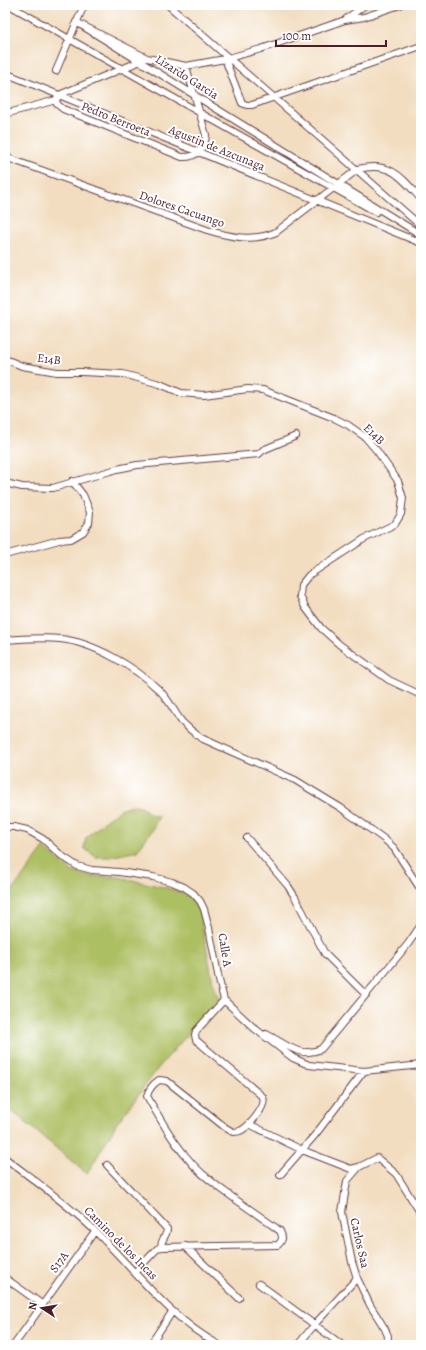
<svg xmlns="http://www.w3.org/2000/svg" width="426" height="1350" viewBox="0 0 426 1350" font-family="Alegreya,serif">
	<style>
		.green { fill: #adbf63; stroke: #7c6f47 }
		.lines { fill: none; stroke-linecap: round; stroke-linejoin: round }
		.street-casing { stroke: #633c41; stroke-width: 8 }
		.street { stroke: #fff; stroke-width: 6 }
		.labels { text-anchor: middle; stroke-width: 4; stroke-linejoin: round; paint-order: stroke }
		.street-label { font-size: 12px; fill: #4a1f2b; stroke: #fff }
	</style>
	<rect width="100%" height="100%" fill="#fff"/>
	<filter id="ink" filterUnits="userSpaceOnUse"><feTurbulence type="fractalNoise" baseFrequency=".025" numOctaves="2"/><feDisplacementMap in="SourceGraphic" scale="8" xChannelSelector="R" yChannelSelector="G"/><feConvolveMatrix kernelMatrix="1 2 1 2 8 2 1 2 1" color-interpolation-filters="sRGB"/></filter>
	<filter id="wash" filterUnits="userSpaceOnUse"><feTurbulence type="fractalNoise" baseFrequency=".012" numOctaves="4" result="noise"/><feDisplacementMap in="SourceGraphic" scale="16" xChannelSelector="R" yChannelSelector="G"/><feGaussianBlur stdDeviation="0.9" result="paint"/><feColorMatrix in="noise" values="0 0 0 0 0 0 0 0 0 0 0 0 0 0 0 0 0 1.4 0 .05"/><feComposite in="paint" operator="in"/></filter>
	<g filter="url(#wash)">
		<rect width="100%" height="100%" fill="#f2ddc0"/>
		<path class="green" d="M132,805L142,808L152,815L159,816L153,829L137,851L110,857H96L84,848L86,838L106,820L122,808Z
			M44,848L73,872L88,876L119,877L167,888L182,893L192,898L200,915L213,982L219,999L159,1067L117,1123L87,1174L5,1105V900Z"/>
	</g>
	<g filter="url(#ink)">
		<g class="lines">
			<g class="street-casing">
				<path id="street" d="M9,5L376,212
					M168,5L421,226
					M400,5L364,17L345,20L261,49L225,59L186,66L147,58L76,22L421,235
					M346,19L365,5
					M225,59L242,103L247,105H252L421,46
					M143,60L59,95L56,100L57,104L63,109L182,157C196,158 205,149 206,135L186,66
					M56,71L84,5
					M5,73L421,243
					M5,114L56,100
					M5,157L207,230C230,237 254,242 276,232L358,169C391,161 401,177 421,199
					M5,359L22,366L57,372H82L123,374L160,384L181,393L204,395L248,389L263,390L334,418L348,425L365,437L377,451L398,481L403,498L401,514L395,524L364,539L309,575L301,585L300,596L305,607L321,628L340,645L389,680L421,695
					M5,483L22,487L53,488L117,469L137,465L259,454L263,450L296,436
					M5,555L59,540L71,539L83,532L89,523L90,512L83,495L72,481
					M5,640C23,639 42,637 60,639C93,642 135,667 159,690C169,699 174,712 182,722C188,728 194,733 201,738L295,780L341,808L384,839L394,848L421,890
					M5,827H14L27,830L43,839L62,856L77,866L92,870L119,872L153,877L172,882L184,887L193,893L200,901L204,909L209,928L219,980L224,1000L254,1028L293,1058L309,1065L364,1071L421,1065
					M247,838L288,886L295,897L325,954L366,995
					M266,1034C285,1043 299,1059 321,1049L408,944L421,925
					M249,1124L302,1150L351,1169L359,1167L377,1158L396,1174L421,1214
					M5,1158C36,1182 68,1204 95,1231C135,1270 169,1318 219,1345
					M107,1165L167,1229C167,1236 161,1239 161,1247
					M359,1167L347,1181L342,1212L352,1262L357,1278L370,1305L385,1329L388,1336L387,1345
					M280,1175L315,1135L364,1071
					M185,1246L239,1298
					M135,1272L157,1249L161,1247L278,1245C283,1240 283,1237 280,1231C258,1214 233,1199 211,1181C183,1160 164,1126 147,1096C149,1088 153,1084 159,1080L167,1081L226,1128L233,1132C236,1132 239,1132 242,1130C250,1125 267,1106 263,1097L196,1040L195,1035L196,1031L224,1000
					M5,1278L43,1305
					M259,1284L342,1345
					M14,1345L95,1231
					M150,1345L172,1312
					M298,1345L315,1324L357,1278"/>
			</g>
			<use href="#street" class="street"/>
		</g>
	</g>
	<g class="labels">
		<g class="street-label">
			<text transform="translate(187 77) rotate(32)" y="4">Lizardo Garcia</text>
			<text transform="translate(116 119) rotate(22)" y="4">Pedro Berroeta</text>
			<text transform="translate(217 148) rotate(22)" y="4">Agustin de Azcunaga</text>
			<text transform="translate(182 209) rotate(19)" y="4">Dolores Cacuango</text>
			<text transform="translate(49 359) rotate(7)" y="4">E14B</text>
			<text transform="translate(374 434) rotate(44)" y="4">E14B</text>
			<text transform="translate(225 950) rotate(80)" y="4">Calle A</text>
			<text transform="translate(121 1243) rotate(45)" y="4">Camino de los Incas</text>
			<text transform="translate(360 1243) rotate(77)" y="4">Carlos Saa</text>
			<text transform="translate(59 1262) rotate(-54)" y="4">S17A</text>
		</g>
	</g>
	<rect width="426" height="1350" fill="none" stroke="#fff" stroke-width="20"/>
	<g transform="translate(42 1308) rotate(282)" stroke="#ffffff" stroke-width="3" paint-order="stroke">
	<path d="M0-3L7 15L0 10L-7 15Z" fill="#4a1f2b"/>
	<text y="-6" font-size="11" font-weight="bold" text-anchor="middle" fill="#4a1f2b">N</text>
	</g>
	<path d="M276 40v6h110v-6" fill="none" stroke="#4a1f2b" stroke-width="2"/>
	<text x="282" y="40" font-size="12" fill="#4a1f2b" stroke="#ffffff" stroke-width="3" paint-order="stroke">100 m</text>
</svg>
